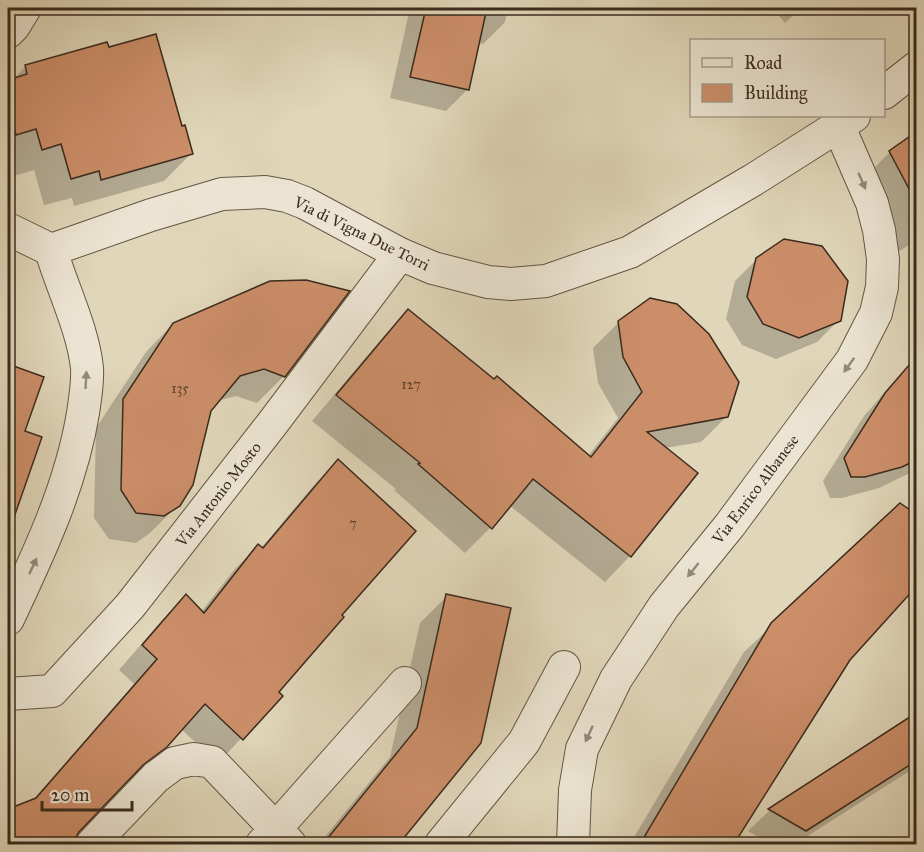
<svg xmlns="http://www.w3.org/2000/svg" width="924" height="852" viewBox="0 0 924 852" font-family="'IM FELL Great Primer',serif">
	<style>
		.shadow { fill: #0003 }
		.building { fill: #cb8e69; stroke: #3b2b1d; stroke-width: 1.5 }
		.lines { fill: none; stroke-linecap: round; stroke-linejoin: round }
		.minor-casing { stroke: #645644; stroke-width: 34 }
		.minor { stroke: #ebe4d2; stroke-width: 32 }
		.oneway { fill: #938878 }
		.labels { text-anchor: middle; stroke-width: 6; stroke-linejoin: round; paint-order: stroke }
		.number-label { font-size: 14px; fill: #5f4430 }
		.street-label { font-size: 16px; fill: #3b2b1d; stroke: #ebe4d2 }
	</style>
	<rect width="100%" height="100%" fill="#e0d6b9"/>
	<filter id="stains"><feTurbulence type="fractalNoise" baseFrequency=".00333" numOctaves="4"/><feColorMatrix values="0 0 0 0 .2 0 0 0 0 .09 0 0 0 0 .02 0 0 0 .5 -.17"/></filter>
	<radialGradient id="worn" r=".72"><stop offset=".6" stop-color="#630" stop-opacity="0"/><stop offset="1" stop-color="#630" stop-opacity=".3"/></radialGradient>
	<path class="shadow" d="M410,8H508L505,22L483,44L478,43L468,89L446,111L390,98Z
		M772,8H802L785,23Z
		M108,49L180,127L191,154L164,181L74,206L72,198L44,205L34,170L14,176L9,156H8V81L12,80L25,67Z
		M916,134V241L891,256L854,188L890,152Z
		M757,259L839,320L817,342L776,359L742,345L726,319L735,281Z
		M408,311L588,456L618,418L598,383L593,348L619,322L727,416L701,442L665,448L696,473L630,556L605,582L509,505L490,528L465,553L394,490L396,489L312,421L383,337Z
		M173,324L284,376L257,403L236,396L217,401L209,410L178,505L150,533L136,543L109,539L94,518L96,428L146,352Z
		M916,357V470L879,488L842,498H830L823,481L864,416Z
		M8,366L42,378L23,432V488L8,504Z
		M338,461L340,615L277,692L281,696L218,763L181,729L141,771L121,786L78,831L73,840L74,844H8V811L32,801L134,684L119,670L162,620L186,596L201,612L234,570L258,546L261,548L314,485Z
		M901,505L916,516V585L849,659L732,844H630L744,652Z
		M447,596L480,742L397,844H319L390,757L420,623Z
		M916,714V767L795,844H771L748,831L769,811Z"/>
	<path class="building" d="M426,8H487L469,90L410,77Z
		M156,34L182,126L185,125L193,154L101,180L99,171L71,179L61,144L42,150L36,129L16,135L8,105V80L27,74L25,65L107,42L109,47Z
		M916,132V202L889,151Z
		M784,239L822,246L848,281L841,321L799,338L763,324L747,297L756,258Z
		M306,280L350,291L285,377L264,369L240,376L211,411L193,485L180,506L164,516L136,513L121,490L123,399L173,323L270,281Z
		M650,298L677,304L709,334L739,382L728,417L647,432L698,473L631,557L533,479L492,529L418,464L420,463L336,395L408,309L494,379L497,376L591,457L642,392L623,357L618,321Z
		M916,357V460L902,467L865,477H851L844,458L885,393Z
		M8,364L44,377L25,431L42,437L11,526H8Z
		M338,459L416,531L342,615L344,617L279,692L283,696L243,740L205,704L167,747L143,765L79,832L75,839V844H8V809L36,798L157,659L142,645L186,594L204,613L258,544L263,548Z
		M900,503L916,514V587L850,660L734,844H640L771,623Z
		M446,594L511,608L481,743L399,844H323L417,728Z
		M916,713V761L806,831L768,809Z"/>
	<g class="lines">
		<g class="minor-casing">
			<path id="minor" d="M8,32L14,26L25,8
				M884,93L916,68
				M8,229L51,250
				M51,250L151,215L222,194L265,192L287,196L305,203L400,254L433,268L488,282L511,284L546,281L630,252L753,180L854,116
				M8,619C39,553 71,486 83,413C85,399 88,383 87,368C83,329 62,288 51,250
				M8,694L52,691L130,606L272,424L400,254
				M92,844L156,777L175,763L194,759L212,762L290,844
				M262,844L405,683
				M441,844L524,742L564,667
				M573,844L575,790L582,749L616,679L664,606L730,525L852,360L876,313L882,287L883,259L879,230L872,203L839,127"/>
		</g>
		<use href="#minor" class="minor"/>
	</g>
	<defs><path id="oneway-solid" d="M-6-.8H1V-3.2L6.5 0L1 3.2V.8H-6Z" transform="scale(1.5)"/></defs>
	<g class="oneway">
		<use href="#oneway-solid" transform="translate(862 181) rotate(66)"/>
		<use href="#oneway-solid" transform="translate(849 365) rotate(126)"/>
		<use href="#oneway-solid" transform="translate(86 380) rotate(-87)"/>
		<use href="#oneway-solid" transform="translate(33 566) rotate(-65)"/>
		<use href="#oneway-solid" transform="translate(693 570) rotate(129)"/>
		<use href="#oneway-solid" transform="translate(589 734) rotate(115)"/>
	</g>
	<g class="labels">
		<g class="number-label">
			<text x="411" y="389">127</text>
			<text x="180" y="393">135</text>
			<text x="353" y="528">7</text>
		</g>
		<g class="street-label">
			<text transform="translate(362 233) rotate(26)" y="6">Via di Vigna Due Torri</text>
			<text transform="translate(755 489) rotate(-53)" y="6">Via Enrico Albanese</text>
			<text transform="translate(218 494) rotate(-52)" y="6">Via Antonio Mosto</text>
		</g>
	</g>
	<rect width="924" height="852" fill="none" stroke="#e0d6b9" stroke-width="30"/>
	<rect x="9" y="9" width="906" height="834" fill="none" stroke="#3b2b1d" stroke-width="3"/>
	<rect x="15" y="15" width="894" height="822" fill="none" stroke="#3b2b1d" stroke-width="1.5"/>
	<rect x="690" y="39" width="195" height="78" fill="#ebe4d2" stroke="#a59a8a" stroke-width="1.5"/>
	<rect x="702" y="58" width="30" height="9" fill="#ebe4d2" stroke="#a59a8a" stroke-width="1.5"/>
	<text x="744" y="69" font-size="18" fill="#3b2b1d">Road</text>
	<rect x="702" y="84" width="30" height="18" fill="#cb8e69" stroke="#a59a8a" stroke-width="1.5"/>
	<text x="744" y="99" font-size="18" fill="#3b2b1d">Building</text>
	<path d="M42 801v9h90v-9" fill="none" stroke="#3b2b1d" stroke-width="3"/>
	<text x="51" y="801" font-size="18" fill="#3b2b1d" stroke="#ebe4d2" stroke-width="4.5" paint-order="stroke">20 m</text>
	<rect width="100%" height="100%" filter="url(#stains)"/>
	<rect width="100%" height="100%" fill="url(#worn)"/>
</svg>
